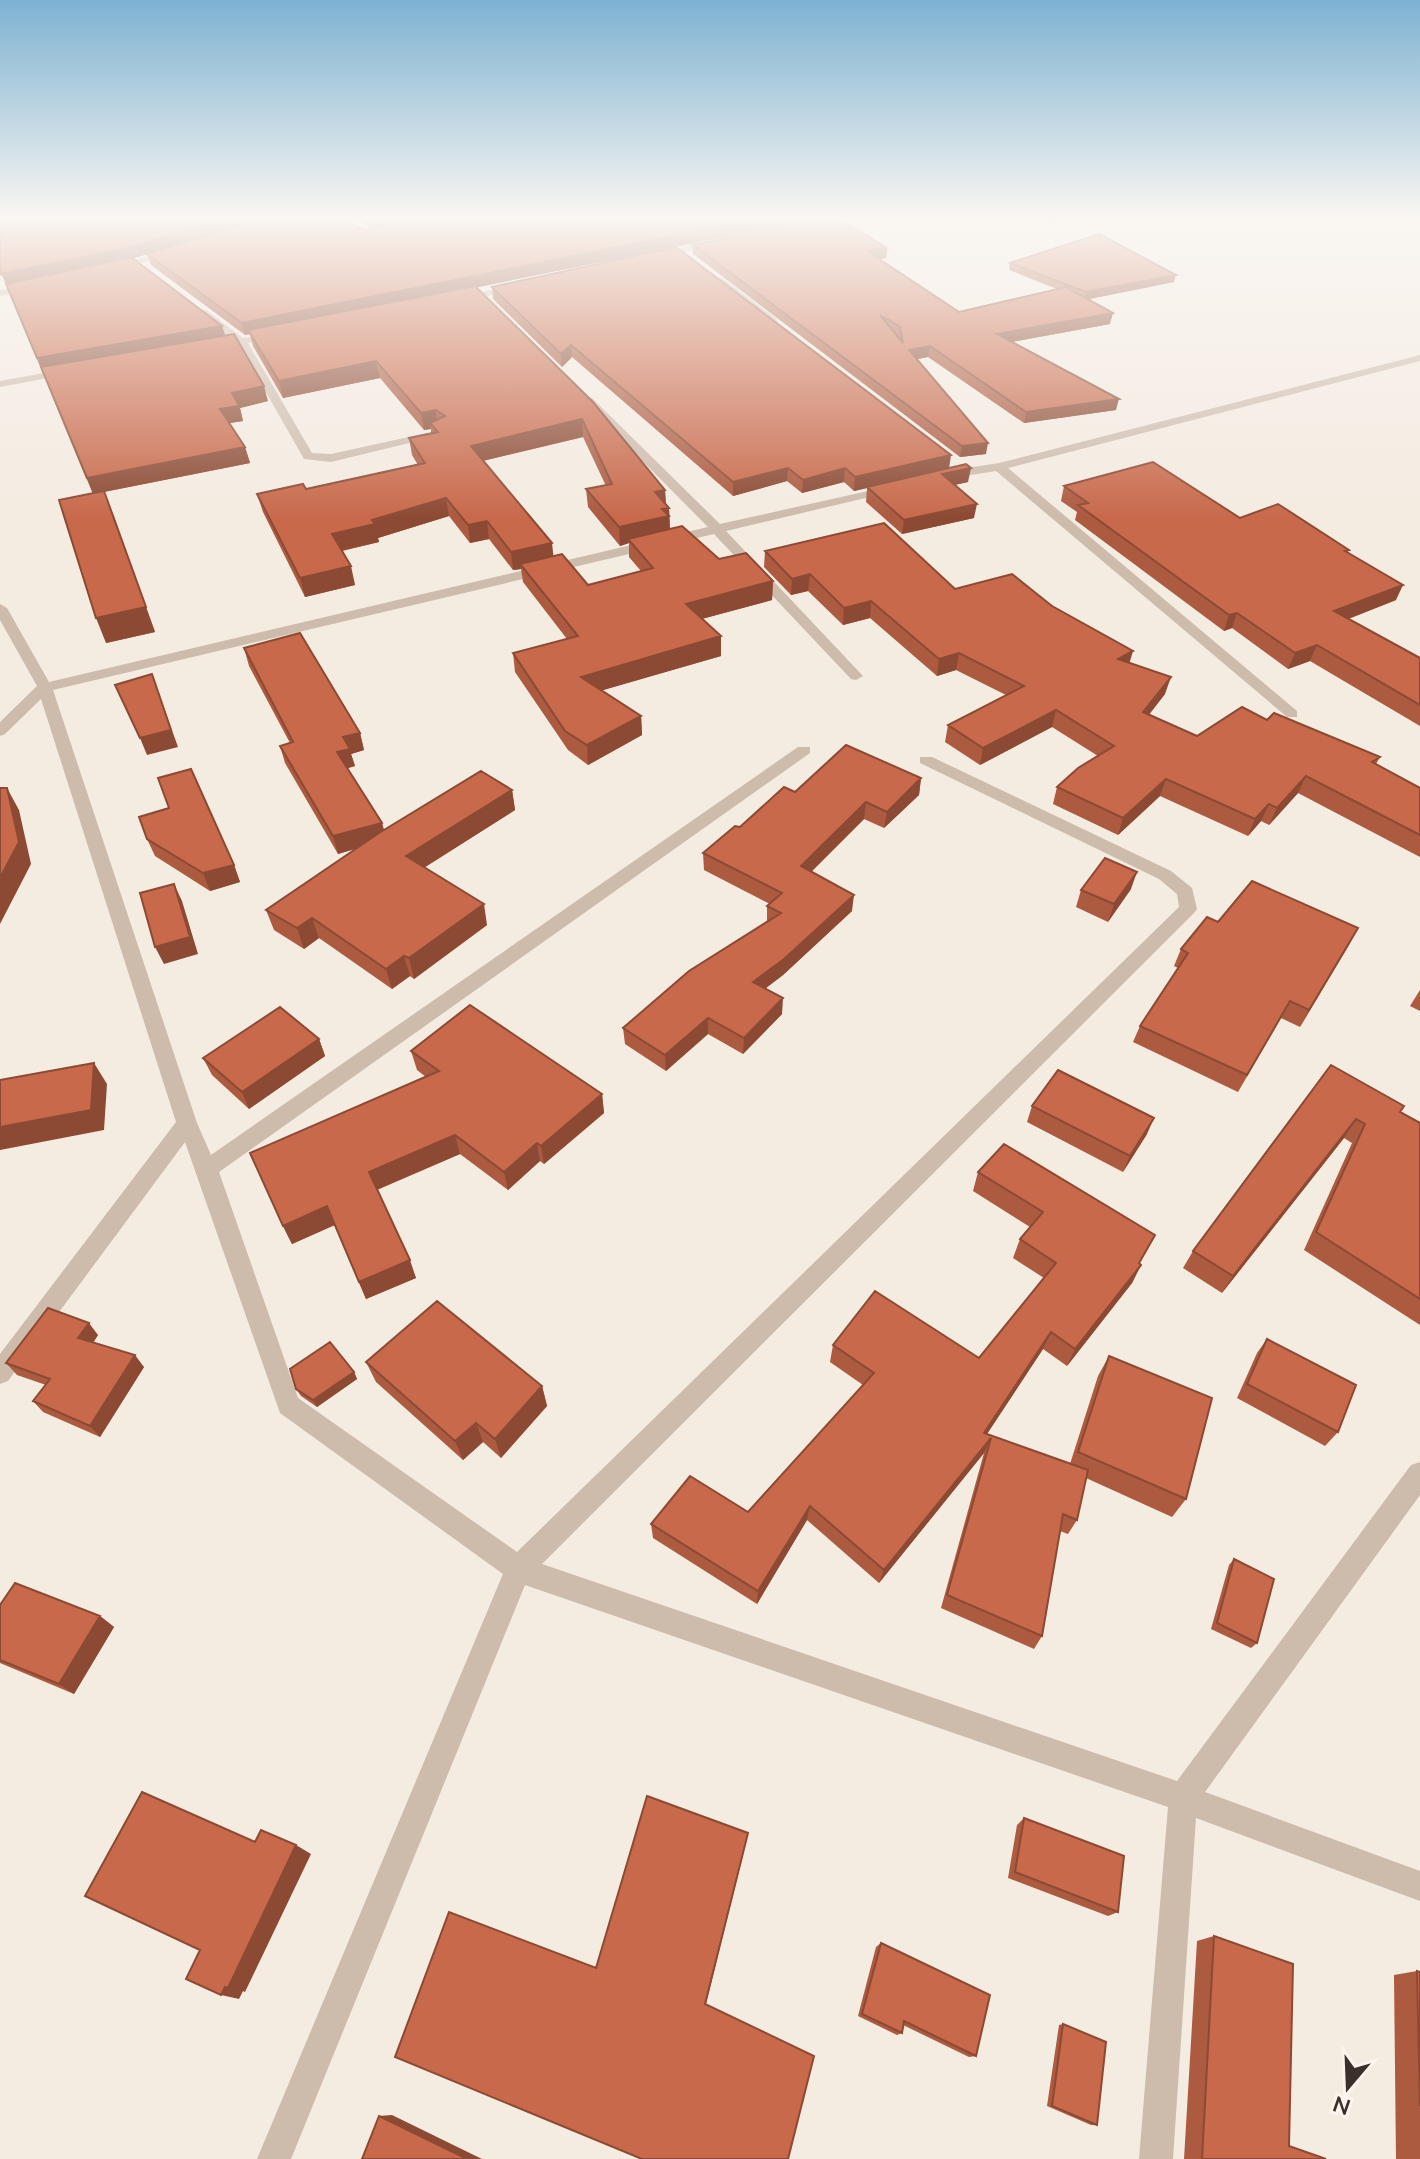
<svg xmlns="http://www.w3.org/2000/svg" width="1420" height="2159" viewBox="0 0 1420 2159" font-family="Mulish,sans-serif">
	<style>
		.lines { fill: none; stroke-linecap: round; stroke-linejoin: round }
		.street { fill: #cdbbac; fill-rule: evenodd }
		.wall { fill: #ac5a40; fill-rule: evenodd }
		.shaded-wall { fill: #8c4a34 }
		.building { fill: #c8694b; stroke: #8c4a34; stroke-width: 2; fill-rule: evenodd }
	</style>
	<rect width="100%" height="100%" fill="#f4ebe1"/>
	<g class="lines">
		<path class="street" d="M840,216H858L812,227L808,224Z
			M718,239L721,244L655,258L650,255Z
			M175,248L178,253L113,271L108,268Z
			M716,278H722L777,319V323H769L716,282Z
			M35,283L38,288L0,296V290Z
			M519,283L522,288L456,303L451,300Z
			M198,310H206L243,338L280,333V337L248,343L312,453L331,454L436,431L442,435L331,462L304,459L239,345L209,349V345L233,340L198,314Z
			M1420,355V361L1008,468L1297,711V717H1287L996,471L946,479L940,475L946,471L999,463Z
			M71,368L75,369V373L0,387V381Z
			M584,398H592L720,524L895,485V491L726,531L863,676L856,680L851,679L714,534L53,690L197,1123L211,1155L798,747H810V753L219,1172L298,1398L517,1552L1179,907L1177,894L1159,879L920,763V757H932L1171,871L1192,888L1197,909L1194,913L542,1564L1177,1781L1411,1465L1420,1462V1495L1205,1792L1420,1871V1901L1196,1818L1173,2159H1139L1168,1807L525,1585L291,2159H257L503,1574L280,1413L185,1142L8,1381L0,1384V1354L176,1122L41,699L5,734L0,736V722L37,686L0,620V604L7,608L49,682L708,527L584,402Z"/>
	</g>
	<path class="wall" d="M0,216L356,227L369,230L371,229L354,216H819V217L676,247L949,468L968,482L955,485L974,518L902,534L866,502L867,488L854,491L844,482L802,493L787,481L733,496L572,357L562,367L493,299L492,287L671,248L476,287L665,490L666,504L669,508L670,529L719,559L773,581L772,600L702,619L721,656L602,690L641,716L642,735L588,765L568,750L515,672L513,653L567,639L523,582L521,569L513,570L489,539L470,543L449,516L378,538L379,542L342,551L355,585L305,597L263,512L257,494L306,489L418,465L412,455L409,438L431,434V429L424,430L380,378L283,398L253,346L250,334L245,335L151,265L147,254L132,259L222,326L225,335L268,401L240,408L243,421L229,423L245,447L250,463L104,492L155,632L106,643L93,494L2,275L0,276ZM583,437L606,486L586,489L588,507L620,546L629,543V557L641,571L588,585L553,556L483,461Z
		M1035,216H1076L1048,222Z
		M693,245L887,248L886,258L879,259L959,312L1057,289L1009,270L1010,263L1174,282L1088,299L1110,324L1011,342L1116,410L1024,423L928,357L917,359L986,454L960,457L693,254Z
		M1064,486L1240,518L1349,550L1347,553L1396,600L1348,619L1420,658V726L1310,661L1288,669L1232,628L1224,631L1075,520L1077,512L1061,501Z
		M765,551L955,589L1052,606L1130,664L1165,694L1149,714L1197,736L1267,720L1380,757L1376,764L1420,788V857L1298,793L1269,825L1261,821L1248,836L1160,796L1118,835L1053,804L1057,787L1098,756L1052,727L980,765L945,742L948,725L1006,695L956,670L937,676L870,618L843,625L808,591L791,595L764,567Z
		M244,648L360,733L364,750L351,754L355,766L347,768L382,823L384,830L512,790L515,810L425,867L487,925L414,979L410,976L392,989L319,938L304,949L274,930L266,910L357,848L338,854L285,763L280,746L290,743L249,666Z
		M921,778L919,795L884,828L864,819L811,872L852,911L783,975L766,988L782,1014L743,1054L708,1034L666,1071L625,1044L623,1028L767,922V906L770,904L704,870L703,853L795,792Z
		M147,839L234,865L240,882L210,891L155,856Z
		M1131,889L1108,922L1076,907L1081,890Z
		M1218,922L1358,928L1300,1027L1281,1018L1238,1092L1133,1042L1140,1026L1178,968L1174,966L1181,949Z
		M1420,990V1011L1410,1006Z
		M319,1039L325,1056L249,1109L212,1075L203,1058Z
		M411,1051L602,1094L604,1113L544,1164L540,1161L508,1190L460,1154L377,1190L416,1278L366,1299L334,1225L292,1244L283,1226L426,1077L417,1070Z
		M1331,1065L1400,1112L1420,1123V1325L1304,1250L1352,1143L1344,1138L1222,1293L1183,1268L1193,1251Z
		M1032,1106L1147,1134L1123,1172L1027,1122Z
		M978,1172L1141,1265L1132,1283L1067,1366L1043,1349L987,1434L1070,1464L1098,1376L1109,1356L1186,1499L1172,1517L1086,1478L1077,1520L1068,1534L1060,1531L1042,1636L1034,1649L941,1608L984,1453L879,1583L807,1520L757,1604L653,1538L651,1524L748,1512L863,1385L830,1362L833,1345L979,1358L1044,1278L1013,1258L1020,1239L1030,1227L973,1191Z
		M98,1335L93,1343L144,1367L100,1437L43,1412L33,1401L46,1385L17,1375L6,1363Z
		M1267,1339L1338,1432L1325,1446L1237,1398L1257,1353Z
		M366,1362L542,1386L547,1406L501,1458L483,1442L463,1460L376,1382Z
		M354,1372L357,1379L317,1407L301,1396L296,1389Z
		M1234,1559L1257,1643L1251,1648L1211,1629L1229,1565Z
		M0,1605L100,1616L114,1627L74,1694L0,1663Z
		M1024,1818L1118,1912L1108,1916L1008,1878L1017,1825Z
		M1214,1936L1289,2146L1326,2159H1184L1197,1941Z
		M881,1943L976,2056L969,2057L903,2025L902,2033L897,2035L858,2016L876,1947Z
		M1417,1971L1420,1972V2159H1396L1394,1975Z
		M1063,2024L1097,2125H1091L1047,2106L1059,2025Z"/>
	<path class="shaded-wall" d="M236,216H276L134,258L7,286L2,274Z
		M375,216H417L371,229L369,218Z
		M772,216H819V217L251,334L248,330L250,334L245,335L242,323Z
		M1050,216H1076L1048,222Z
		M887,248L886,258L866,261L867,251Z
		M1176,275L1174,282L1085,300L1086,292Z
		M1113,313L1110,324L995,345L997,334Z
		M222,326L226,338L42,371L37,358Z
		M571,345L572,357L562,367L561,354Z
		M930,346L928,357L908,361L909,350Z
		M376,361L380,378L283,398L279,381Z
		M264,386L268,401L240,408L243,421L224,424L220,409L232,393Z
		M1119,399L1116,410L1024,423L1026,412Z
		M436,410L438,427L430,423L431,429L424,430L421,413Z
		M582,419L583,437L473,463L471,446Z
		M988,443L986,454L960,457L962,446Z
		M245,447L250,463L93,494L87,478Z
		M951,455L949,469L854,491L855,477Z
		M788,468L787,481L733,496V482Z
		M845,468L844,482L802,493L803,480Z
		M971,468L968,482L940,488L942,474Z
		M665,490L666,508L655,492Z
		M446,498L449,516L378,538L379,542L336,552L332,534Z
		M977,504L974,518L902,534L904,520Z
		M669,508L670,534L628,539L629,543L620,546L619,527L662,509Z
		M113,515L155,632L106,643L96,618Z
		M487,521L489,539L470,543L468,525Z
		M552,543L554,561L520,564L521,569L513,570L511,552Z
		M351,566L355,585L305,597L300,578Z
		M810,574L808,591L791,595L792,579Z
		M773,581L772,600L686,623V604Z
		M1403,585L1396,600L1328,627L1334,611Z
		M871,601L870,618L843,625L844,608Z
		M1237,613L1232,628L1224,631L1229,615Z
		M721,636V656L583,696L581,677Z
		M1317,645L1310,661L1288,669L1295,653Z
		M1133,651L1128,668L1118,659Z
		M959,653L956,670L937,676L939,659Z
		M152,674L178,747L147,755L140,738Z
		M1171,677L1165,694L1138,729L1143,712Z
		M1056,710L1052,727L980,765L983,748Z
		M641,716L642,735L588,765L587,745Z
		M360,733L364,750L351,754L355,766L342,770L337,752L343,737Z
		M1306,776L1298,793L1269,825L1277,808Z
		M921,778L919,795L884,828L887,812Z
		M1166,779L1160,796L1118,835L1123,818Z
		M7,788L19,810L31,864L0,924V878Z
		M512,790L515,810L411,876L406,856Z
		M866,802L864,819L800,883L801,866Z
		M1269,804L1261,821L1248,836L1255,819Z
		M382,823L386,840L338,854L333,836Z
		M234,865L240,882L210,891L203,873Z
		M1137,872L1131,889L1108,922L1114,904Z
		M174,884L182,901L198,954L164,964L155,947Z
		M854,895L852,911L783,975L753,998V982Z
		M484,904L487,925L414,979L409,958Z
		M312,918L319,938L304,949L297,928Z
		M1358,928L1349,945L1300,1027L1309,1010Z
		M404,956L410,976L392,989L386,969Z
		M783,998L782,1014L743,1054L744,1038Z
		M708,1018V1034L666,1071L665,1055Z
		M319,1039L325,1056L249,1109L242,1092Z
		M94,1063L107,1084L104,1130L0,1150V1127Z
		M602,1094L604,1113L544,1164L541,1146Z
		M1154,1118L1147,1134L1123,1172L1130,1156Z
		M1356,1119L1344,1138L1222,1293L1233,1276Z
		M455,1135L460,1154L376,1190L369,1172Z
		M537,1143L540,1161L508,1190L504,1172Z
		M327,1206L335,1225L292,1244L283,1226Z
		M1155,1235L1132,1277L1141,1265L1132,1283L1067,1366L1075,1349Z
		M410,1260L416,1278L366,1299L359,1282Z
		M89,1323L98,1335L88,1350L78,1338Z
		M1051,1332L1043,1349L977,1449L984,1433Z
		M135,1355L144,1367L100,1437L90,1426Z
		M354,1372L357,1379L317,1407L313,1400Z
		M542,1386L547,1406L501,1458L495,1439Z
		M476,1423L483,1442L463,1460L455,1441Z
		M991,1438L984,1453L879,1583L884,1570Z
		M810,1506L807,1520L757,1604L758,1591Z
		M100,1616L114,1627L74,1694L59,1684Z
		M748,1833L746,1843L705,2008V2004Z
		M296,1845L311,1854L245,1992L243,1991L239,1999L221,1995Z
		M392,2115L482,2159H467L379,2116Z"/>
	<path class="building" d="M0,216H236L131,247L2,274L0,269Z
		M269,216H345L356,227L369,230L414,216H772L242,323L147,254Z
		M828,216H834L887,248L867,251L959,312L1066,287L1113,313L997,334L1119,399L1026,412L930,346L909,350L988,443L962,446L693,245ZM880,315L900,327L903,343Z
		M1099,234L1176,275L1086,292L1010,263Z
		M676,247L951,455L855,477L845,468L803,480L788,468L733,482L571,345L561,354L492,287Z
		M131,257L222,326L37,358L6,284Z
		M475,286L593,402L665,490L655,492L669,508L662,509L669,516L619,527L586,489L612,484L582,419L471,446L552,543L511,552L487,521L468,525L446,498L372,520L375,524L332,534L351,566L300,578L257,494L303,484L306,489L425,463L409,438L438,432L430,423L445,416L436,410L421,413L376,361L279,381L248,330Z
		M234,334L264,386L232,393L239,406L220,409L245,447L87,478L41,367Z
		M1153,462L1240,518L1278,504L1349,550L1345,551L1403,585L1334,611L1420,658V705L1317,645L1295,653L1237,613L1229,615L1082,508L1078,505L1088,503L1064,486Z
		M966,464L971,468L942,474L977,504L904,520L867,487Z
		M104,491L146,607L96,618L59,500Z
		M884,523L955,589L1012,574L1052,606L1133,651L1118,659L1171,677L1143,712L1197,736L1242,707L1267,720L1274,713L1380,757L1372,762L1420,788V835L1306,776L1277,808L1269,804L1255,819L1166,779L1123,818L1057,787L1078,768L1114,746L1056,710L983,748L948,725L1024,686L959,653L939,659L871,601L844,608L810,574L792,579L765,551Z
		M682,526L719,559L746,553L773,581L686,604L721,636L581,677L641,716L587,745L565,731L513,653L578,636L520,564L562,554L588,585L653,568L628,539Z
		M300,633L360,733L343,737L350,749L337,752L382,823L333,836L280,746L293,742L244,648Z
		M152,674L171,730L140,738L115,685Z
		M846,745L921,778L887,812L866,802L801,866L854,895L784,959L753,982L783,998L744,1038L708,1018L665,1055L623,1028L689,971L781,913L767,906L782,893L703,853L735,826L740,827L784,787L795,792Z
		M191,769L234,865L203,873L147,839L139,817L169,808L158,778Z
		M481,771L512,790L406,856L484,904L409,958L404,956L386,969L312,918L297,928L266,910L379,833Z
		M0,788H7L19,842L0,878Z
		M1105,858L1137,872L1114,904L1081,890Z
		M1252,881L1358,928L1309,1010L1290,1001L1247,1075L1140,1026L1188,953L1181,949L1207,917L1218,922Z
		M174,884L190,937L155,947L140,893Z
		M470,1005L602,1094L541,1146L537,1143L504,1172L455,1135L369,1172L410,1260L359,1282L327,1206L283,1226L250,1153L439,1071L411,1051Z
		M280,1007L319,1039L242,1092L203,1058Z
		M94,1063L91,1110L0,1127V1080Z
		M1331,1065L1404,1106L1400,1112L1420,1123V1299L1316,1232L1365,1124L1356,1119L1233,1276L1193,1251Z
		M1058,1070L1154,1118L1130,1156L1032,1106Z
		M1004,1144L1155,1235L1139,1263L1141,1265L1075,1349L1051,1332L984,1433L1088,1470L1077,1520L1063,1514L1042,1636L947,1595L991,1438L884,1570L810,1506L758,1591L651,1524L690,1476L748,1512L874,1373L833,1345L875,1291L979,1358L1056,1263L1020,1239L1043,1212L978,1172Z
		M437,1301L542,1386L495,1439L476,1423L455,1441L366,1362Z
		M48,1308L89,1323L78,1338L135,1355L90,1426L33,1401L50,1379L6,1363Z
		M1267,1339L1356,1385L1338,1432L1247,1384Z
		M330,1342L354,1372L313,1400L296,1389L290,1369Z
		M1109,1356L1212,1398L1186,1499L1078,1452Z
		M1234,1559L1274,1579L1257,1643L1217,1623Z
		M15,1583L100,1616L59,1684L0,1660V1605Z
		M142,1792L255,1842L261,1830L296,1845L228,1988L225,1987L221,1995L186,1979L200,1950L85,1896Z
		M647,1796L748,1833L705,2004L814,2056L788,2159H642L395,2057L449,1912L596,1968Z
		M1024,1818L1124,1856L1118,1912L1015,1872Z
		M1214,1936L1293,1964L1289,2146L1326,2159H1202Z
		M881,1943L990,1995L976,2056L904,2021L902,2033L862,2014Z
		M1417,1971L1420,1972V2106Z
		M1063,2024L1106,2042L1097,2125L1052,2106Z
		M379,2116L467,2159H362Z"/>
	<linearGradient id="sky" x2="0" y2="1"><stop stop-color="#7eb2d2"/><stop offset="0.42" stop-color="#faf6f2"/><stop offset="1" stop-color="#faf6f2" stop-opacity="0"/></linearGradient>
	<rect width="1420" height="518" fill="url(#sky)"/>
	<g transform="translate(1348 2087) rotate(199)" stroke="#fbf5ee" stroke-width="6" paint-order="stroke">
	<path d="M0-6L14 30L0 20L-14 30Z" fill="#3b302b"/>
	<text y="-12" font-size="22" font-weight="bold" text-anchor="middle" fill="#3b302b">N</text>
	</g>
</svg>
